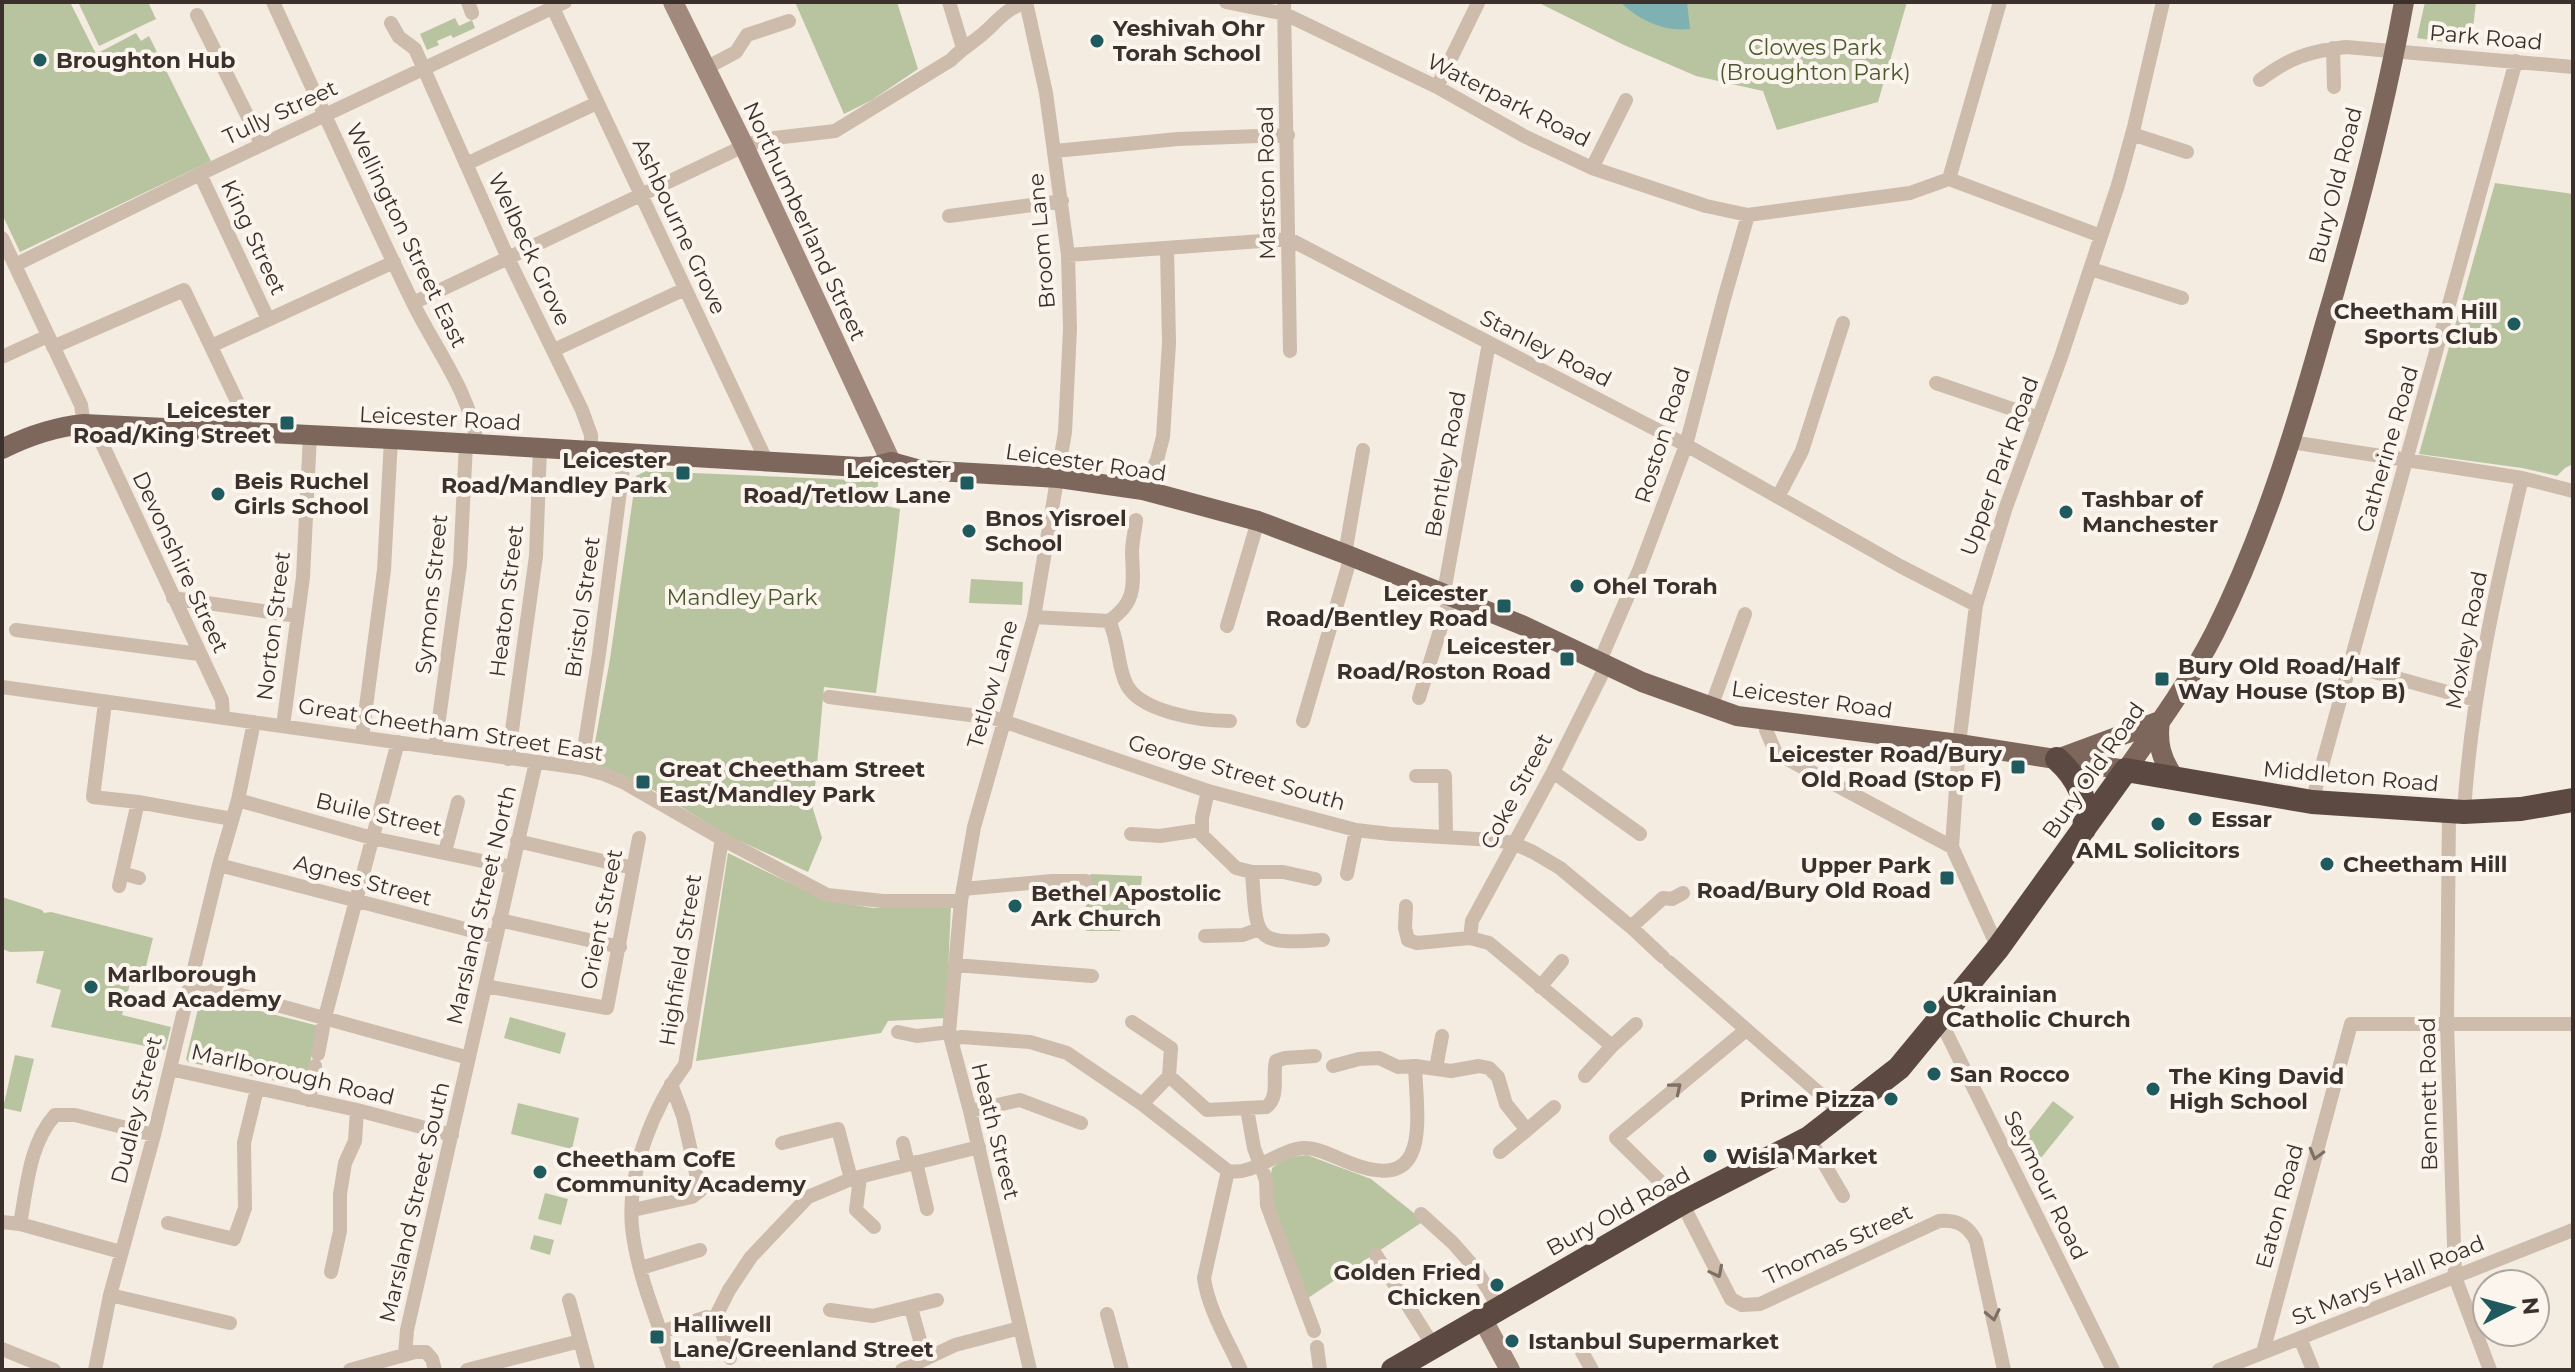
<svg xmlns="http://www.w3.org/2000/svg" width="2575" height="1372" viewBox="0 0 2575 1372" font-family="Montserrat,sans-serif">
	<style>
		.green { fill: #b8c4a0 }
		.water { fill: #7fb0b2 }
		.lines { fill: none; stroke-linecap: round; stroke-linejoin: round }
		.street { stroke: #cdbbac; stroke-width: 14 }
		.secondary { stroke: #a18a7d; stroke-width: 20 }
		.primary { stroke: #7d675c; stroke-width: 20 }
		.highway { stroke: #5c4a42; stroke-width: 24 }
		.oneway { stroke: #7d6f65 }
		.poi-dot { fill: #1f5a5e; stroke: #fbf5ee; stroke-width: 3 }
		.labels { text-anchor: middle; stroke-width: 8; stroke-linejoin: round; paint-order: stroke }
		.poi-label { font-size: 22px; font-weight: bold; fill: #3b302b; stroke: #fbf5ee; text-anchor: start }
		.street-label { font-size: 22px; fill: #3b302b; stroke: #fbf5ee }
		.park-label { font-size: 22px; fill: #4a5a2e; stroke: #fbf5ee }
	</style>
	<rect width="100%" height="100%" fill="#f4ebe1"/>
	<path class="green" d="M9,2H70L96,54L136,33L141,41L149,36L211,161L20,252L2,214V5Z
		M78,2H148L156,19L99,46Z
		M795,2H897L918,69L872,100L844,114Z
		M1537,2H1907L1878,102L1777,130L1763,91L1696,76L1624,45Z
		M2425,2H2476L2471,46L2417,38Z
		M455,18L459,26L472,20L475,28L453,38L451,35L437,41L439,45L427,50L420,34Z
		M2495,183L2573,194V464L2565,468L2557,476L2522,468L2419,454Z
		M646,471L878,481L877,504L900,509C894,570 884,632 876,693L824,687L813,809L822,838L808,872L727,835L655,791L591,765L610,659L636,476Z
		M971,579L1023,582L1022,605L969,603Z
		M728,853L825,900L873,908L951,905L946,1018L888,1021L881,1033L696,1061Z
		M1091,874L1142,876L1139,905L1120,931H1086V881Z
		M2,897L42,910L44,913L51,912L153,938L145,970L134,967L122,1015L171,1027L165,1050L51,1027L61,990L36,983L44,951L10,952L2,949Z
		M201,996L319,1026L304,1087L188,1062L186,1059Z
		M510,1017L566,1033L560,1054L504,1038Z
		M15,1055L34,1059L21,1112L3,1108Z
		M2053,1101L2074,1117L2041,1158L2021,1142Z
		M518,1103L579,1118L572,1149L511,1134Z
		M1307,1155L1371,1179L1424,1221L1308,1298C1294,1262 1264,1204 1272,1168L1285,1158Z
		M545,1193L568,1199L561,1225L538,1219Z
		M534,1235L554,1240L550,1255L530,1249Z"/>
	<path class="water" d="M1620,2H1687L1690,29C1663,32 1639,20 1620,2Z"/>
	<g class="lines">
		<path class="street" d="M273,2C319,102 364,202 412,301C434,347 471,393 477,445
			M468,2L472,13
			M949,2L963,48
			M1026,2L1046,93L1068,255L1070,329L1065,432L1034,617L974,827L961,901L949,1032L970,1111L1030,1370
			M1226,2L1285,14L1437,87L1524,136L1592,168L1706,206L1748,215L1910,193L1949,179L2101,236
			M1284,2L1290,351
			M553,8L767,462
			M197,15L262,145
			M391,23L399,37L415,49L508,258L582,410L591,435V450
			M2333,48L2334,87
			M704,69L736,52L747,35L789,21
			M2260,80C2289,58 2309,51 2346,47L2573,67
			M1437,87L1478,3
			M2132,134L2187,152
			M1055,151L1178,139L1288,135
			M466,164L597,103
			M1592,168L1626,100
			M200,174L268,319
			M1949,179L2000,2
			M949,216L1062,201
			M2,238L81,405L84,424
			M1068,255L1289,239L1686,445L1900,566L1976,605
			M15,265L200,174L565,2
			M2091,269L2182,298
			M413,303L744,146L766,139L835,131L951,60C961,49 974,42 985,32C998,20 1008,7 1026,3
			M211,346L394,262
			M53,347L184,290L245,418L247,432
			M554,350L685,289
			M2,357L48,336
			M1936,383L2039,418
			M99,425L98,435L222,700L223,717
			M2291,442L2522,478L2573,491
			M1143,490L1157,460L1163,437L1169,343L1167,248
			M1778,497L1802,451L1843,323
			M1345,554L1363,450
			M1444,592L1489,343
			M173,598L297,616
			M1034,617L1109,621C1119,641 1117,662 1125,681C1136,712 1201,721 1230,721
			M1109,621C1138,601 1133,583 1132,552C1132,542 1135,531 1136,520
			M1227,626L1258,521
			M16,630L199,654
			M1599,663L1640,568L1686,445L1724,299L1748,215
			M2349,665L2476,700
			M2,687L581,768L604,774L623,782L722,839L827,895L883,901H961
			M829,697L994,718L1208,791L1356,830L1390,834L1494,840L1513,843L1533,852L1560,868L1631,927L1663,957
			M1419,698L1451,595
			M105,703L93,797L138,802L232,819
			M1711,707L1745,614
			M1303,721L1351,556
			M1768,721L1766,730L1776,753L1952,847
			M283,726L303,577L310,435
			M362,737L384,570L391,439
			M435,748L460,565L466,444
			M508,759L536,556L540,448
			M581,768L599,654L625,452
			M1553,772L1640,834
			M1416,776H1445L1446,836
			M1208,791L1202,818V835L1236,868L1252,872C1257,939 1252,945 1323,940
			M238,800L372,838L511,867
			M2312,802L2516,61
			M2449,811L2447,1024L2455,1277L2490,1370
			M2464,812C2471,699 2496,587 2522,478
			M1131,834L1160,836L1200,830
			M517,841L633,868
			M445,852L458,802
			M219,865L496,937
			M1252,872H1283L1315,879
			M122,873L139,878
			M1347,874L1356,830
			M119,886L138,802
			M963,889L1052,881H1086
			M1406,906L1405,928L1408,940L1417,943L1470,938L1489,943L1612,1046L1585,1076
			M499,920L620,947
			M1631,927L1663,898L1672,899L1683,893
			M1205,936L1243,935L1259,929
			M1470,938L1472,921L1553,772L1606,666
			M1998,948L1952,847L1959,744L1976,605L2006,507L2061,357L2118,185L2134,127L2163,2
			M1669,962L1843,1114
			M955,965L1092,976
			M190,981L469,1058
			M485,986L607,1008L639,838
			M1540,987L1562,961
			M1940,1020L2113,1370
			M1132,1022L1171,1048L1169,1076L1207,1110L1266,1107C1280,1097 1272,1077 1276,1061L1285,1058L1315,1056
			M1746,1030L1616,1138L1682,1203L1731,1299L1742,1305L1760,1304L1939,1221C1956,1219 1968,1225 1976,1241L2004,1370
			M898,1032L917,1036L949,1032
			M951,1039L962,1037L1030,1042L1067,1053L1142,1104L1228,1171C1253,1176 1278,1150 1303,1148C1318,1147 1336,1158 1350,1163C1432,1195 1417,1120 1415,1066L1398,1067L1379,1058L1359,1059L1333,1066
			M1612,1046L1636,1024
			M318,1054L325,1017L398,742
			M1415,1066L1451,1071L1479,1066L1489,1068L1498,1077L1506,1104L1527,1130L1554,1107
			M1436,1068L1442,1036
			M170,1069L357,1110L452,1135
			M309,1100L315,1066
			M1142,1104L1169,1076
			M1247,1109L1254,1148L1266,1180L1267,1205L1314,1331
			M970,1111L1020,1100L1081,1123
			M1809,1138L1843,1196
			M782,1143L838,1129L851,1179
			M903,1143L908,1164
			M1500,1152L1527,1130
			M916,1162L927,1209
			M1228,1171L1204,1278C1208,1309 1228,1341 1241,1370
			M860,1177L856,1210L874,1227
			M633,1210L692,1197L700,1191L683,1116L671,1084
			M1421,1214L1453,1243L1475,1268L1499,1308
			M2,1222L20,1224L121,1252
			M168,1223L234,1239L245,1208L244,1143L257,1089
			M20,1224C27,1187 29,1144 55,1115H75L154,1135
			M1376,1255L1434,1347
			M641,1268L700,1250
			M331,1272L340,1231V1194L345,1163L355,1141L357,1110
			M110,1295L230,1323
			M569,1300L588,1370
			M911,1308L925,1358
			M830,1310L873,1316L937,1300
			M1107,1314L1122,1370
			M714,1320L729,1290L751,1257L808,1197L851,1179L979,1147
			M661,1332L707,1317L719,1323L730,1358
			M2300,1338L2313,1370
			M1317,1347L1320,1370
			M2,1349L54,1370
			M1582,1352L1592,1370
			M2263,1352L2351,1024H2573
			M405,1355L407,1330L536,762
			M95,1370L110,1295L154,1135L219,865L238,800L254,722
			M350,1370L415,1352H426L432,1359L435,1370
			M467,1370L580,1341
			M674,1370C659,1324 637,1276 632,1227C627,1173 653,1107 685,1065L722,839
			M902,1370L955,1345L1020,1328
			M2219,1370L2573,1230"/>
		<path class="secondary" d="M673,2L744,146L891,462
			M1482,1318L1510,1370"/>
		<path class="primary" d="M2,449C28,436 54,427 84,424L391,439L860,467L876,466L891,462L920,470L1059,478L1143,490L1258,521L1345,554L1522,625L1642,682L1737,716L1959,744L2126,770C2158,725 2190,681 2215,632C2263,536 2294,434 2323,331C2355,223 2384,113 2404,2
			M2160,721C2157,743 2161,759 2174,777
			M2063,757L2160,721"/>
		<path class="highway" d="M2057,759C2079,779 2088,800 2084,829
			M1393,1370L1682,1203L1809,1138L1899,1068L1998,948L2126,770L2312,802L2464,812L2521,809L2573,800"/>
	</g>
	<defs><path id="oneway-chevron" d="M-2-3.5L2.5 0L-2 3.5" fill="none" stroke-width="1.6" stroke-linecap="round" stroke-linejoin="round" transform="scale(2)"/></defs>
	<g class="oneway">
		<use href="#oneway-chevron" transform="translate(1676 1088) rotate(-40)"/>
		<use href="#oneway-chevron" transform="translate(2316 1154) rotate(105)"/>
		<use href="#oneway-chevron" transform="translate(1717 1272) rotate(63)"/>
		<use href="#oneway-chevron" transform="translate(1993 1315) rotate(78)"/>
	</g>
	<g class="poi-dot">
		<circle cx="1097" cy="41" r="8"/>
		<circle cx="40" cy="60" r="8"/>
		<circle cx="2514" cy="324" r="8"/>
		<rect x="279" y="415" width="16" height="16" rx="4"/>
		<rect x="675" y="465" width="16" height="16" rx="4"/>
		<rect x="959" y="475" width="16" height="16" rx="4"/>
		<circle cx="218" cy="494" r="8"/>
		<circle cx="2066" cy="512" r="8"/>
		<circle cx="969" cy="531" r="8"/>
		<circle cx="1577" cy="586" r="8"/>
		<rect x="1496" y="598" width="16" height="16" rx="4"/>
		<rect x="1559" y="651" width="16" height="16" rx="4"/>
		<rect x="2154" y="671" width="16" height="16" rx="4"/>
		<rect x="2010" y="759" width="16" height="16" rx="4"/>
		<rect x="635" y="774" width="16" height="16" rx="4"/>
		<circle cx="2195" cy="819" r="8"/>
		<circle cx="2158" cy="824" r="8"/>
		<circle cx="2327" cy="864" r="8"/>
		<rect x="1939" y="870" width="16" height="16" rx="4"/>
		<circle cx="1015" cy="906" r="8"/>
		<circle cx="91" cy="987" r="8"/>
		<circle cx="1930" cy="1007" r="8"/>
		<circle cx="1934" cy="1074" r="8"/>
		<circle cx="2153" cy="1089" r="8"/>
		<circle cx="1891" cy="1099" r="8"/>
		<circle cx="1710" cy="1156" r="8"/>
		<circle cx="540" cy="1172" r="8"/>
		<circle cx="1497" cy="1285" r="8"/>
		<rect x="649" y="1329" width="16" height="16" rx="4"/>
		<circle cx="1512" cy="1341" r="8"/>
	</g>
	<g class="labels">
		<g class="poi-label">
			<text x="1113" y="36">Yeshivah Ohr<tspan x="1113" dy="25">Torah School</tspan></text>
			<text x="56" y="68">Broughton Hub</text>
			<text x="2498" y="319" text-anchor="end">Cheetham Hill<tspan x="2498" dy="25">Sports Club</tspan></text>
			<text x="271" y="418" text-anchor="end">Leicester<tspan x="271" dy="25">Road/King Street</tspan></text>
			<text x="667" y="468" text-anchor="end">Leicester<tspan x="667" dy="25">Road/Mandley Park</tspan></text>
			<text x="951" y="478" text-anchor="end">Leicester<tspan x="951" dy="25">Road/Tetlow Lane</tspan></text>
			<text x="234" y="489">Beis Ruchel<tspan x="234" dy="25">Girls School</tspan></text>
			<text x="2082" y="507">Tashbar of<tspan x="2082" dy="25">Manchester</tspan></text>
			<text x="985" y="526">Bnos Yisroel<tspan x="985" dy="25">School</tspan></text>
			<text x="1593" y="594">Ohel Torah</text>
			<text x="1488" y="601" text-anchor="end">Leicester<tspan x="1488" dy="25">Road/Bentley Road</tspan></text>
			<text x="1551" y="654" text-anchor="end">Leicester<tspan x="1551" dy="25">Road/Roston Road</tspan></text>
			<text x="2178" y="674">Bury Old Road/Half<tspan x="2178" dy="25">Way House (Stop B)</tspan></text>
			<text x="2002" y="762" text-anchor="end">Leicester Road/Bury<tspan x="2002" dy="25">Old Road (Stop F)</tspan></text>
			<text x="659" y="777">Great Cheetham Street<tspan x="659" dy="25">East/Mandley Park</tspan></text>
			<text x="2211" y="827">Essar</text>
			<text x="2158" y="858" text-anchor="middle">AML Solicitors</text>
			<text x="2343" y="872">Cheetham Hill</text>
			<text x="1931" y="873" text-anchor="end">Upper Park<tspan x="1931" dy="25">Road/Bury Old Road</tspan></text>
			<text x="1031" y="901">Bethel Apostolic<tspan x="1031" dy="25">Ark Church</tspan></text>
			<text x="107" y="982">Marlborough<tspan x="107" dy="25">Road Academy</tspan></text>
			<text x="1946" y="1002">Ukrainian<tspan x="1946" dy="25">Catholic Church</tspan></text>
			<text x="1950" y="1082">San Rocco</text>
			<text x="2169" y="1084">The King David<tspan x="2169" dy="25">High School</tspan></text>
			<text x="1875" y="1107" text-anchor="end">Prime Pizza</text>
			<text x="1726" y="1164">Wisla Market</text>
			<text x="556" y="1167">Cheetham CofE<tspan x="556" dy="25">Community Academy</tspan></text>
			<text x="1481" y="1280" text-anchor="end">Golden Fried<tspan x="1481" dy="25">Chicken</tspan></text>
			<text x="673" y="1332">Halliwell<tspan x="673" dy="25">Lane/Greenland Street</tspan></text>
			<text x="1528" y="1349">Istanbul Supermarket</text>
		</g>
		<g class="street-label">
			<text transform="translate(2486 37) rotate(5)" y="8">Park Road</text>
			<text transform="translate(1509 100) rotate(27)" y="8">Waterpark Road</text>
			<text transform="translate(280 112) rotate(-25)" y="8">Tully Street</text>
			<text transform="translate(1266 183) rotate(-91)" y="8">Marston Road</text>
			<text transform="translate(2335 185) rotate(-76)" y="8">Bury Old Road</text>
			<text transform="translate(805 221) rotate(65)" y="8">Northumberland Street</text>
			<text transform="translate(680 226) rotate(65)" y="8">Ashbourne Grove</text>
			<text transform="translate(407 235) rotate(64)" y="8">Wellington Street East</text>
			<text transform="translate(254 237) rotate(65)" y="8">King Street</text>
			<text transform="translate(1041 241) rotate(-95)" y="8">Broom Lane</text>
			<text transform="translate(530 249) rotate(65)" y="8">Welbeck Grove</text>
			<text transform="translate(1546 348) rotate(27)" y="8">Stanley Road</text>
			<text transform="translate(440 418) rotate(3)" y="8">Leicester Road</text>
			<text transform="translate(1662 435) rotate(-73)" y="8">Roston Road</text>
			<text transform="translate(2387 449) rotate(-74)" y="8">Catherine Road</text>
			<text transform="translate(1086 462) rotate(8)" y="8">Leicester Road</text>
			<text transform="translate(1445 464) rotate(-80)" y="8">Bentley Road</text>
			<text transform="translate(1999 466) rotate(-70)" y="8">Upper Park Road</text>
			<text transform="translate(181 562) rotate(65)" y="8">Devonshire Street</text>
			<text transform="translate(431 594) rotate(-84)" y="8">Symons Street</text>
			<text transform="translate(506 601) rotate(-83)" y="8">Heaton Street</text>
			<text transform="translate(582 607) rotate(-82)" y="8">Bristol Street</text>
			<text transform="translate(273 626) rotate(-83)" y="8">Norton Street</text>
			<text transform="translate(2466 640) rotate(-79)" y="8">Moxley Road</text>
			<text transform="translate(992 684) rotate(-74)" y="8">Tetlow Lane</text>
			<text transform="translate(1812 699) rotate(8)" y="8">Leicester Road</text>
			<text transform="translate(451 729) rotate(9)" y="8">Great Cheetham Street East</text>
			<text transform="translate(2093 770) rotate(-55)" y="8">Bury Old Road</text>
			<text transform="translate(1237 772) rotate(16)" y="8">George Street South</text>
			<text transform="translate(2351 776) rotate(5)" y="8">Middleton Road</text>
			<text transform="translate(1516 791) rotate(-62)" y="8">Coke Street</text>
			<text transform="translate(379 814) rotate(13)" y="8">Buile Street</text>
			<text transform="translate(363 880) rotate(15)" y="8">Agnes Street</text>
			<text transform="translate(481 905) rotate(-77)" y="8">Marsland Street North</text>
			<text transform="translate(601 919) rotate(-79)" y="8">Orient Street</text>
			<text transform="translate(680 960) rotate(-81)" y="8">Highfield Street</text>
			<text transform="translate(293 1074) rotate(13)" y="8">Marlborough Road</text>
			<text transform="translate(2428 1094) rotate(-91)" y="8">Bennett Road</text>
			<text transform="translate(136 1110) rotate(-76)" y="8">Dudley Street</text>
			<text transform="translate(996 1131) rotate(76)" y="8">Heath Street</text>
			<text transform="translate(2046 1185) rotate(64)" y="8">Seymour Road</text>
			<text transform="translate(414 1202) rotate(-77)" y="8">Marsland Street South</text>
			<text transform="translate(2279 1206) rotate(-75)" y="8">Eaton Road</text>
			<text transform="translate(1618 1211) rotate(-29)" y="8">Bury Old Road</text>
			<text transform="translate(1838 1244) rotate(-25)" y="8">Thomas Street</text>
			<text transform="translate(2388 1280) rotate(-22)" y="8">St Marys Hall Road</text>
		</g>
		<g class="park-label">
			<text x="1815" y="55">Clowes Park<tspan x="1815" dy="25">(Broughton Park)</tspan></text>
			<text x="742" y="605">Mandley Park</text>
		</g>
	</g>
	<rect width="2575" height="1372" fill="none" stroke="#3b302b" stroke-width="8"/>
	<g transform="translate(2511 1308) rotate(84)"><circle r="38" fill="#fbf5ee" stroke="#aea6a0" stroke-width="2"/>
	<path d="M0-6L14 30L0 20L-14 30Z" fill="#1f5a5e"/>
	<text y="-12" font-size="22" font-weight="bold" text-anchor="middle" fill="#3b302b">N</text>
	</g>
</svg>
